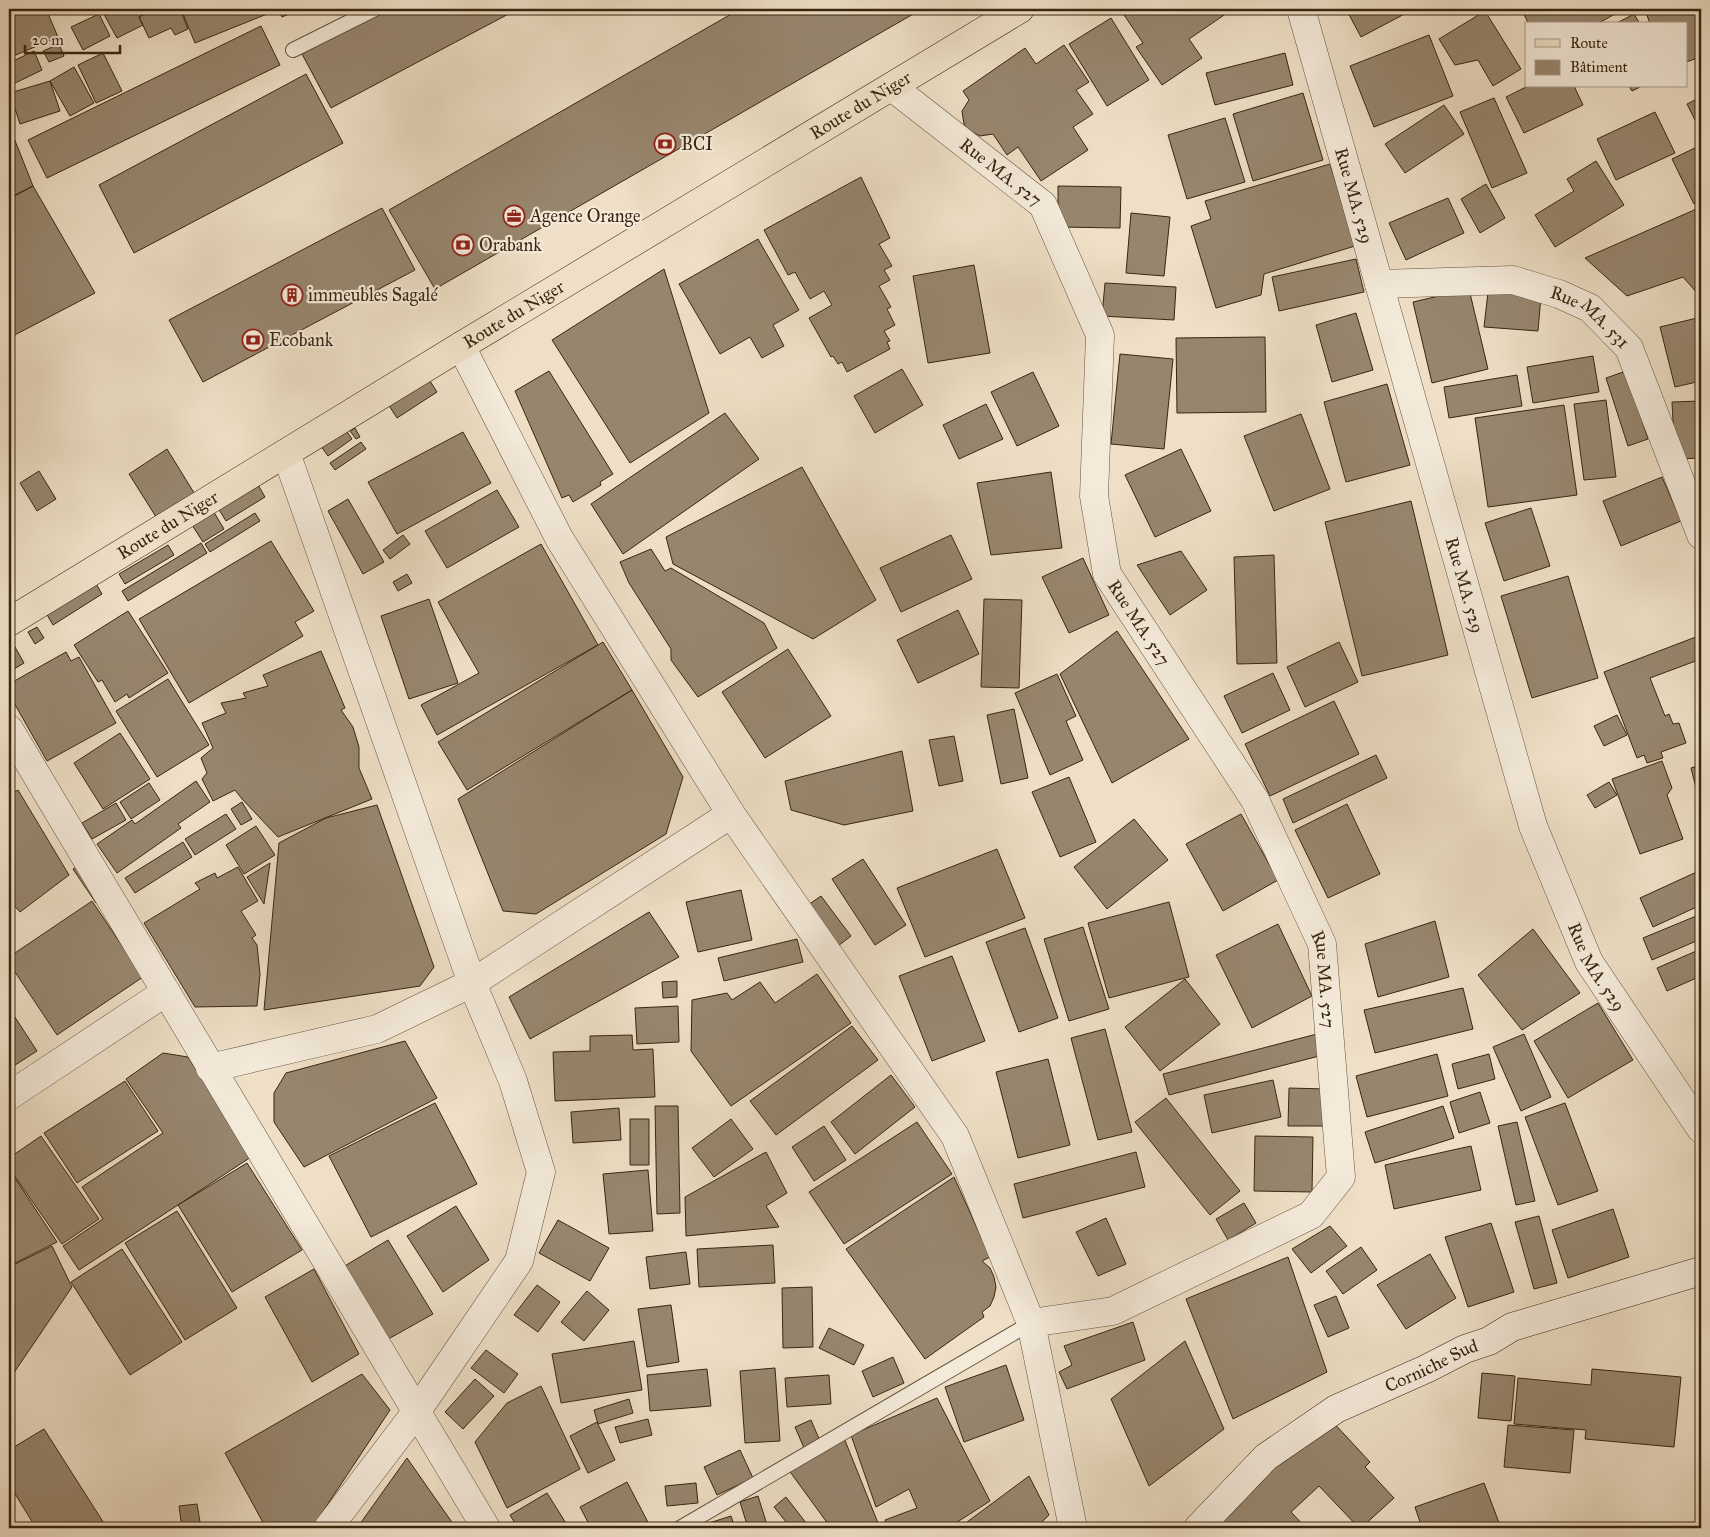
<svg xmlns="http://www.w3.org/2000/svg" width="1710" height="1537" viewBox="0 0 1710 1537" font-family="'IM FELL Great Primer',serif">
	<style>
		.building { fill: #97866f; stroke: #392610 }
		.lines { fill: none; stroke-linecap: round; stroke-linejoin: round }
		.lane-casing { stroke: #66543e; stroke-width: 16 }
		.street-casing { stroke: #66543e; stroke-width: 29 }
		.secondary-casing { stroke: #392610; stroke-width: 29 }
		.primary-casing { stroke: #392610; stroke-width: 29 }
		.lane { stroke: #f4eada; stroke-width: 14 }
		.street { stroke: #f4eada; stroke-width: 28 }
		.secondary { stroke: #f4eada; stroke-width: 28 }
		.primary { stroke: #eedfc6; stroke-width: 28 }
		.labels { text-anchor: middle; stroke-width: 4.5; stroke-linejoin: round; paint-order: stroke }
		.street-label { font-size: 18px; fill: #392610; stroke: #f4eada }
		.poi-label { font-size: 18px; fill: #392610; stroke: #f4eada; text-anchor: start }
	</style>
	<rect width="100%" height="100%" fill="#eedfc6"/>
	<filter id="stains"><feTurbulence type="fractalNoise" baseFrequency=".004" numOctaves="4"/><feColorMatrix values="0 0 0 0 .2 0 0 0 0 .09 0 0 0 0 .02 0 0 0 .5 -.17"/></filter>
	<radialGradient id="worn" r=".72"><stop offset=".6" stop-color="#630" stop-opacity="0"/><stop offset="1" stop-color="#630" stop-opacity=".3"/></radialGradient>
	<path class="building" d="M9,9H46L58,37L9,58Z
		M101,9H153L139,17L143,25L117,38Z
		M153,9H180L188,29L175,35L171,28L149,38L139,17Z
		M181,9H270L272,12L195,43Z
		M278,9H300L282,17Z
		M386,9H518L331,108L302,54Z
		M740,9H922L435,289L389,210Z
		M1120,9H1233L1189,39L1202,58L1162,85L1136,47L1143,43Z
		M1346,9H1414L1361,37Z
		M1521,9H1624L1597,24H1529Z
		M1645,9H1701V57L1686,62V24H1650Z
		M1485,11L1521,69L1493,86L1478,60L1455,65L1439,39Z
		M99,14L110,36L83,50L71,27Z
		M1634,14L1640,24H1615Z
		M1111,18L1149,80L1107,106L1069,44Z
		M261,26L280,65L47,178L28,140Z
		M1429,35L1453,96L1374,127L1350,66Z
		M59,44L64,56L49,62L43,51Z
		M1064,45L1089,82L1076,90L1093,114L1073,127L1088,150L1041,181L1018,147L1007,155L993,134L980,136L968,130L964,124L962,111L969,100L963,91L1025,48L1036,64Z
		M34,51L42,70L9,86V63Z
		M103,53L122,91L96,103L78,65Z
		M1285,53L1293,85L1215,105L1206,73Z
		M74,67L94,103L70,116L50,81Z
		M306,74L343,143L134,253L99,185Z
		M50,81L60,111L20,124L10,93Z
		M1528,86H1574L1583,105L1524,133L1506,97Z
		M1629,86H1642L1632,91Z
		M1303,93L1323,160L1253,181L1233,114Z
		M1701,97V132L1687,104Z
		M1494,98L1527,173L1492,188L1460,112Z
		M1444,105L1464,134L1405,173L1385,144Z
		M1655,112L1675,153L1616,180L1597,139Z
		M1225,118L1245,182L1187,199L1168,135Z
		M12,133L33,186L9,198V135Z
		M1701,145V200L1694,204L1672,159Z
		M1596,161L1624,205L1555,247L1535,215L1574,191L1567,179Z
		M1330,164L1355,246L1264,274L1261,295L1216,308L1191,226L1211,219L1205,201Z
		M861,177L890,238L879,244L892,266L884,270L890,280L879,286L891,307L887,309L895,325L884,331L890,341L887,342L890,349L847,372L842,362L838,364L833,356L831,357L809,318L832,305L824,291L810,299L795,272L788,275L764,230Z
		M1486,184L1505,218L1480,233L1461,199Z
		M33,186L95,293L9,338V199Z
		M1058,186L1121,187L1120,228L1058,227Z
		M1448,198L1464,233L1406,260L1389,223Z
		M1701,207V293L1698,294L1683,277L1627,296L1585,258Z
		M382,208L415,270L203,382L169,320Z
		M1131,213L1170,217L1164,276L1126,273Z
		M758,239L799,310L773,325L784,346L762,358L750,337L720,354L679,284Z
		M1356,259L1364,292L1279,311L1272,277Z
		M974,265L990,353L928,363L913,276Z
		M664,269L709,413L630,463L552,340Z
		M1105,283L1176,287L1174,320L1102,316Z
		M1469,289L1488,369L1432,383L1413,302Z
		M1488,292L1541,296L1538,331L1484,327Z
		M1356,313L1373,370L1332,382L1316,325Z
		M1701,317V381L1675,387L1660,327Z
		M1265,337L1266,412L1177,413L1176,338Z
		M1120,354L1173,359L1164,449L1111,444Z
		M1593,356L1599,392L1533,403L1527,367Z
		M902,369L923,405L875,433L854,396Z
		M549,371L613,474L600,482L601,485L573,502L569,495L562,498L515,391Z
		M1626,371L1648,439L1628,446L1606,378Z
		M1033,372L1059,426L1017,446L991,392Z
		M1517,375L1522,406L1449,418L1444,387Z
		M428,378L437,392L397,418L388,404Z
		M1387,384L1410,465L1346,482L1324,402Z
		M1606,400L1616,477L1584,480L1574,404Z
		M1701,401V458L1675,459L1672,402Z
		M986,404L1003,439L959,459L943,425Z
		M1564,405L1577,495L1488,507L1475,418Z
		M725,413L759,459L623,554L591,504Z
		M1301,414L1330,489L1274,511L1244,436Z
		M355,428L360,437L356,439L350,431Z
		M345,429L352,439L328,456L320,445Z
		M463,432L491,483L397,534L368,482Z
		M361,442L366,449L335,470L330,463Z
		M167,449L196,496L158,520L129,474Z
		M1181,449L1211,511L1155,537L1125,475Z
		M802,467L876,600L813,639L673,564L666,537Z
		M39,471L56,499L37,511L20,483Z
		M1051,472L1062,548L991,555L977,483Z
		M1662,477L1681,521L1621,546L1603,501Z
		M257,483L265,497L226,521L218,508Z
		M497,490L519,527L447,568L425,531Z
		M348,499L384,562L363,574L328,511Z
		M1411,501L1448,655L1362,676L1325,522Z
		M1531,508L1550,566L1504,581L1485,523Z
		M212,509L224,529L203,542L190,522Z
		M255,513L260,521L210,552L205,544Z
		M403,535L410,544L390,559L383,550Z
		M951,535L972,579L901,612L880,568Z
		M271,541L314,611L295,622L303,636L189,703L139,619Z
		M201,543L207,553L128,601L122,591Z
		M541,544L598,645L437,735L421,705L479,673L438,602Z
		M168,545L174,555L125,584L119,574Z
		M651,549L665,571L671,568L764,623L777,648L698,697L671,660V649L629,583L620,562Z
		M1181,551L1207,590L1170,615L1137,565Z
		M1274,555L1277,663L1237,664L1234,557Z
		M9,558L14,568L9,571Z
		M1083,558L1109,615L1069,633L1042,577Z
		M407,574L412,583L398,591L393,582Z
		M1568,576L1598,678L1532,698L1501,596Z
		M95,582L102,594L53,625L46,613Z
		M429,599L458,683L409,699L381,616Z
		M984,599L1022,600L1019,688L981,687Z
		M958,610L979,654L918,683L897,640Z
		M128,611L168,673L129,698L127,694L115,702L102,680L98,682L74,645Z
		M37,627L44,638L35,644L28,632Z
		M1117,631L1189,739L1112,783L1060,674Z
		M1701,635V659L1650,678L1665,716L1669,714L1673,724L1679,723L1686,743L1661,752L1663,758L1647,763L1644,755L1637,758L1604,672Z
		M11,640L24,663L9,672V641Z
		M603,642L632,690L467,790L438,742Z
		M1339,642L1358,682L1305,707L1287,667Z
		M788,649L831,716L765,758L722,692Z
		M321,651L345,708L341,710L353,727L359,747V768L372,799L278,837L242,799L235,790L213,801L202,779L207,773L201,758L213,748L202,723L226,713L221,703L246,698L243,693L268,686L263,675Z
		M66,652L71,661L79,657L116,723L47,761L9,694V684Z
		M1273,673L1290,710L1242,733L1224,696Z
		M1057,674L1076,716L1066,721L1083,760L1050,775L1015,693Z
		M168,679L209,745L157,777L116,711Z
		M632,690L683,777L666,834L536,914L503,911L458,799Z
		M1334,701L1359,754L1270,796L1245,744Z
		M1014,709L1028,778L1001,784L987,715Z
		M1617,715L1627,735L1604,746L1594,726Z
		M120,733L150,779L103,809L74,763Z
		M954,736L963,781L939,786L929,740Z
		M902,751L913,811L844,825L791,810L785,781Z
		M1376,755L1387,778L1293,823L1283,799Z
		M1662,761L1672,788L1667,795L1683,839L1640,854L1612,779Z
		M1701,765V795L1698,796L1691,768Z
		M1069,777L1096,842L1060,857L1032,792Z
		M196,781L210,802L178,824L181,828L117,873L97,844L132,820L135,824Z
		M1609,782L1617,795L1595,808L1587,795Z
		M149,783L160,800L131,819L120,802Z
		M18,790L69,875L20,912L9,900V795Z
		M242,802L252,819L241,825L231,809Z
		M116,803L126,820L92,839L82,823Z
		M1347,804L1380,874L1328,898L1295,830Z
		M377,805L434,967L420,986L264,1010L279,843L326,818Z
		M226,814L236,829L195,855L185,839Z
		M1241,814L1278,880L1223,911L1186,844Z
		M1134,819L1168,860L1107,909L1074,867Z
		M256,826L275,855L244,874L226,845Z
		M183,842L192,857L135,893L125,878Z
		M997,849L1025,918L925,957L897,888Z
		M863,859L906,925L875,945L832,879Z
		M84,862L106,897L96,903L73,869Z
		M270,863L264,904L247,877Z
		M238,867L258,901L241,911L256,935L252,938L257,945L260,974L257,1006L195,1007L144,923L200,889L195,883L215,873L217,878Z
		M1701,870V905L1653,927L1640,898Z
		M741,890L752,940L698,952L686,902Z
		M821,896L851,936L838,946L808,905Z
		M92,901L143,977L57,1035L9,963V957Z
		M1169,902L1189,977L1109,998L1088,923Z
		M649,912L679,957L530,1039L509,997Z
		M1701,914V939L1652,960L1643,938Z
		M1435,921L1449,977L1378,997L1365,944Z
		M1278,924L1312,996L1252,1028L1216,955Z
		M1083,927L1109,1009L1069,1021L1044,939Z
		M1025,928L1058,1018L1019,1032L986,942Z
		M1533,929L1580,993L1522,1030L1478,975Z
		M797,939L803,962L724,981L718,958Z
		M1701,949V976L1667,991L1657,968Z
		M952,956L985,1041L932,1061L899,976Z
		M817,974L851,1023L731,1106L691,1051L692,1000L727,993L732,1000L760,982L775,1003Z
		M1185,979L1220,1024L1160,1071L1125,1027Z
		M677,981V997L663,998L662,982Z
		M1463,988L1473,1029L1375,1053L1364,1010Z
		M1598,1003L1633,1060L1568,1098L1534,1041Z
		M678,1006L679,1042L637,1044L635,1008Z
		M9,1008L37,1051L9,1069Z
		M852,1026L878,1060L776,1135L750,1101Z
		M1105,1029L1132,1132L1098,1140L1071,1038Z
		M1317,1034L1323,1055L1169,1095L1163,1074Z
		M1524,1034L1551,1097L1521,1111L1493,1047Z
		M632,1035L633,1050L653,1049L655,1097L555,1101L553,1052L590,1051V1036Z
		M405,1041L437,1098L304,1167L274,1122V1093L286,1073Z
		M163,1053L188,1057L251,1157L79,1270L63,1246L103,1219L82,1187L163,1133L126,1079Z
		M1437,1054L1448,1096L1367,1117L1356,1076Z
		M1489,1054L1495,1079L1458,1089L1452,1064Z
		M1048,1059L1070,1145L1018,1158L996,1072Z
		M891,1075L915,1107L855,1154L831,1122Z
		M1273,1080L1281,1117L1212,1133L1204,1095Z
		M125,1081L158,1131L77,1183L44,1133Z
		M1289,1088L1326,1089L1325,1126H1288Z
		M1480,1092L1490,1123L1459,1133L1450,1102Z
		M1166,1098L1240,1191L1210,1215L1135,1122Z
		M435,1103L477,1184L371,1237L329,1156Z
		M1565,1103L1598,1191L1558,1205L1525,1117Z
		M655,1106H678L680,1213L657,1214Z
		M1443,1106L1454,1138L1375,1163L1365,1132Z
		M619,1108L621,1140L573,1143L571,1112Z
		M630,1119H649V1165H630Z
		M731,1119L753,1149L714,1177L692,1148Z
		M917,1122L952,1174L844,1244L809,1192Z
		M1517,1122L1535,1201L1516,1205L1498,1126Z
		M824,1126L846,1160L814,1181L792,1147Z
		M41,1136L99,1219L62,1244L9,1168V1158Z
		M1255,1136L1313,1137L1312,1192L1254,1191Z
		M1471,1146L1481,1190L1394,1209L1385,1165Z
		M766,1152L787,1193L766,1206L779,1227L686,1236L685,1197Z
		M1136,1152L1145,1187L1023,1218L1014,1184Z
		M247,1163L302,1250L232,1292L178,1205Z
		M9,1169L57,1242L9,1266Z
		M648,1170L653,1231L609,1234L603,1174Z
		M954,1177L990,1257L982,1261L990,1268L994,1277L996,1287L994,1297L990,1306L982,1312L984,1317L925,1359L846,1249Z
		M1244,1203L1256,1223L1228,1240L1216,1219Z
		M456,1206L489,1260L443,1292L407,1236Z
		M1613,1209L1629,1257L1568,1278L1552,1230Z
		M177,1211L237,1308L185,1340L125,1243Z
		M1539,1216L1557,1283L1534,1289L1515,1222Z
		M1106,1218L1126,1264L1098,1276L1076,1232Z
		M558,1220L609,1248L590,1281L539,1253Z
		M1491,1223L1514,1292L1468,1307L1445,1237Z
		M1330,1226L1347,1246L1311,1273L1292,1249Z
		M388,1240L433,1314L383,1342L338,1270Z
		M773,1245L775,1283L699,1287L697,1249Z
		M52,1246L72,1287L9,1380V1267Z
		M1361,1247L1377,1270L1343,1294L1326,1271Z
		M122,1249L182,1342L130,1375L71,1282Z
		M686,1252L690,1284L650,1289L646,1257Z
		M1430,1254L1456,1298L1406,1329L1377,1285Z
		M1288,1257L1327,1372L1233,1419L1186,1299Z
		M314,1269L359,1354L312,1382L265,1297Z
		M537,1285L560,1302L538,1332L514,1315Z
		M812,1287L813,1347L783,1348L782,1288Z
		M587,1291L609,1310L584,1341L561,1322Z
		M1336,1296L1349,1328L1328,1337L1314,1305Z
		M671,1305L679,1362L647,1367L638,1309Z
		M1133,1322L1145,1360L1067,1389L1059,1372L1072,1365L1064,1346Z
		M829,1328L864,1345L854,1365L819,1348Z
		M634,1341L642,1390L561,1403L552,1354Z
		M1185,1341L1224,1429L1149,1486L1111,1399Z
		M486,1350L518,1374L504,1393L471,1368Z
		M893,1357L904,1383L873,1397L862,1371Z
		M1006,1365L1024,1420L964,1442L945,1387Z
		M775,1368L780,1441L745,1443L740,1371Z
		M707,1369L711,1406L650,1411L647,1375Z
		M1592,1369L1681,1377L1674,1447L1585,1439L1586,1430L1514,1424L1518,1378L1591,1385Z
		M1482,1373L1515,1376L1511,1421L1478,1418Z
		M362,1374L390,1410L312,1528H266L225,1453Z
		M829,1375L831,1404L787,1407L785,1378Z
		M475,1379L494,1396L463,1429L445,1412Z
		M541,1386L580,1469L507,1508L475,1442L507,1403Z
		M937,1398L990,1501L948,1528H888L885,1520L917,1508L909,1489L876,1507L851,1435Z
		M629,1399L633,1413L598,1424L594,1410Z
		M648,1419L652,1435L620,1443L615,1427Z
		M1330,1419L1370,1462L1365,1467L1394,1498L1361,1528H1359L1319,1486L1291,1512L1306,1528H1211L1267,1476V1471L1277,1461L1284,1462Z
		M811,1420L820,1441L804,1448L795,1427Z
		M597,1422L615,1460L588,1473L570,1436Z
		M1508,1425L1574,1430L1570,1473L1504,1467Z
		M44,1429L107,1528H36L9,1484V1450Z
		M844,1438L880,1528H831L788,1469Z
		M740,1450L753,1478L717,1495L704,1467Z
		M407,1458L456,1528H357Z
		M1029,1476L1049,1515L1036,1528H959Z
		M627,1482L651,1528H591L580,1507Z
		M696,1483L698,1503L667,1506L665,1486Z
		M1484,1483L1501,1528H1422L1415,1507Z
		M547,1493L569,1528H518L510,1515Z
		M758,1496L768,1528H748L740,1502Z
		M786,1497L810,1528H791L774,1507Z
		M197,1504L201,1528H182L179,1506Z
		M731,1516L735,1528H708L706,1524Z"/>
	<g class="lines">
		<g class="lane-casing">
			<path id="lane" d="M293,50L375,9
				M680,1528L1031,1323"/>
		</g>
		<g class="street-casing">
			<g id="street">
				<path id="s1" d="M1301,9L1533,826L1589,962L1701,1129"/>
				<path id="s2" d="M892,87L1043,205L1100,335L1094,496L1107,574L1255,800L1322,944L1341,1177L1311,1215L1113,1311L1031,1323"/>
				<path id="s3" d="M1379,284L1513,280L1559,294L1590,308L1629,348L1701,535"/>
				<path d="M461,346L559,538L731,814L955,1136L1031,1323L1073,1528"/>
				<path d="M286,453L472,983L513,1081L541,1172L519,1261L417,1411L328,1528"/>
				<path d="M9,729L486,1528"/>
				<path d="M210,1068L377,1029L472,983L731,814"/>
				<path d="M9,1096L166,992"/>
			</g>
		</g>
		<g class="secondary-casing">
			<g id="secondary">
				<path id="s4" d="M1198,1528L1266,1457L1336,1409L1426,1369L1465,1349L1489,1341L1512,1327L1701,1271"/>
			</g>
		</g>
		<g class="primary-casing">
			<g id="primary">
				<path id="s5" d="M9,622L461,346L1020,9"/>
			</g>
		</g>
		<use href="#lane" class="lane"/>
		<use href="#street" class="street"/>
		<use href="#secondary" class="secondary"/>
		<use href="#primary" class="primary"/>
	</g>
	<defs>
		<g id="bank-ring" transform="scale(1.125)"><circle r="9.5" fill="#f4eada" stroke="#8f2418" stroke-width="1.5"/><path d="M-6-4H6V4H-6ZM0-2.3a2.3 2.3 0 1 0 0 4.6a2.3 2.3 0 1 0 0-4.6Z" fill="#8f2418"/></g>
		<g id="office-ring" transform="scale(1.125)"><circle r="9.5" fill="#f4eada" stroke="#8f2418" stroke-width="1.5"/><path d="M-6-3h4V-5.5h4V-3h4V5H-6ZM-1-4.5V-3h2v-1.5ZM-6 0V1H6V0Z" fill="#8f2418"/></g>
		<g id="building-ring" transform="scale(1.125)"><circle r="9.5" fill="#f4eada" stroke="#8f2418" stroke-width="1.5"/><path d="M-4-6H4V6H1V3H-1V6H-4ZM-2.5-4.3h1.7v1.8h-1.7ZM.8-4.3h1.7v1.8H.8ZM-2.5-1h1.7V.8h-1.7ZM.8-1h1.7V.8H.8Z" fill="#8f2418"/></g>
	</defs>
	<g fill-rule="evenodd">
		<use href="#bank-ring" x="665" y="144"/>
		<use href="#office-ring" x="514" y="216"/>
		<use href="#bank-ring" x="463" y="245"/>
		<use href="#building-ring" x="292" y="295"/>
		<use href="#bank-ring" x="253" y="340"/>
	</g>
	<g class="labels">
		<g class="street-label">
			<text dy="6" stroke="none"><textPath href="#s5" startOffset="996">Route du Niger</textPath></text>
			<text dy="6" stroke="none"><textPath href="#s2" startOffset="138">Rue MA. 527</textPath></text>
			<text dy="6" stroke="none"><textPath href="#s1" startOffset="194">Rue MA. 529</textPath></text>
			<text dy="6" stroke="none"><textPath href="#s5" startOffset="591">Route du Niger</textPath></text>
			<text dy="6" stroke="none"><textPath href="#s3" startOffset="221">Rue MA. 531</textPath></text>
			<text dy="6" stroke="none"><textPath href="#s5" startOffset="186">Route du Niger</textPath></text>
			<text dy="6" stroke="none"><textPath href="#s1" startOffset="599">Rue MA. 529</textPath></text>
			<text dy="6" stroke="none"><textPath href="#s2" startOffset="632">Rue MA. 527</textPath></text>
			<text dy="6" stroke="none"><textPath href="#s1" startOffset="1004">Rue MA. 529</textPath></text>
			<text dy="6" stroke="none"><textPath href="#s2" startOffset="1038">Rue MA. 527</textPath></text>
			<text dy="6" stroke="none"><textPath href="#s4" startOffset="288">Corniche Sud</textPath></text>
		</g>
		<g class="poi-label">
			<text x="681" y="150">BCI</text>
			<text x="530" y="222">Agence Orange</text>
			<text x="479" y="251">Orabank</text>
			<text x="308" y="301">immeubles Sagalé</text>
			<text x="269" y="346">Ecobank</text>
		</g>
	</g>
	<rect width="1710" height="1537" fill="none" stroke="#eedfc6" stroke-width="30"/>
	<rect x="10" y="10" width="1690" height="1517" fill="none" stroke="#392610" stroke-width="2.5"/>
	<rect x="15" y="15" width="1680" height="1507" fill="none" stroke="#392610"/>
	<rect x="1525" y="22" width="162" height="65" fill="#f4eada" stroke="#a99c89"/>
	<rect x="1535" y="39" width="25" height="8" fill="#eedfc6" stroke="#a99c89"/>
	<text x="1570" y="48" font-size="15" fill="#392610">Route</text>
	<rect x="1535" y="60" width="25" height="15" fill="#97866f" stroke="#a99c89"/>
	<text x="1570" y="72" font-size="15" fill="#392610">Bâtiment</text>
	<path d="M25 45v8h95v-8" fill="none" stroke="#392610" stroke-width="2.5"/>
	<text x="32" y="45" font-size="15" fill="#392610" stroke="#f4eada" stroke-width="4" paint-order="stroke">20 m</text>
	<rect width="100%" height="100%" filter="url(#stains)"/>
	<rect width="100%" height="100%" fill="url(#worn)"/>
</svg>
